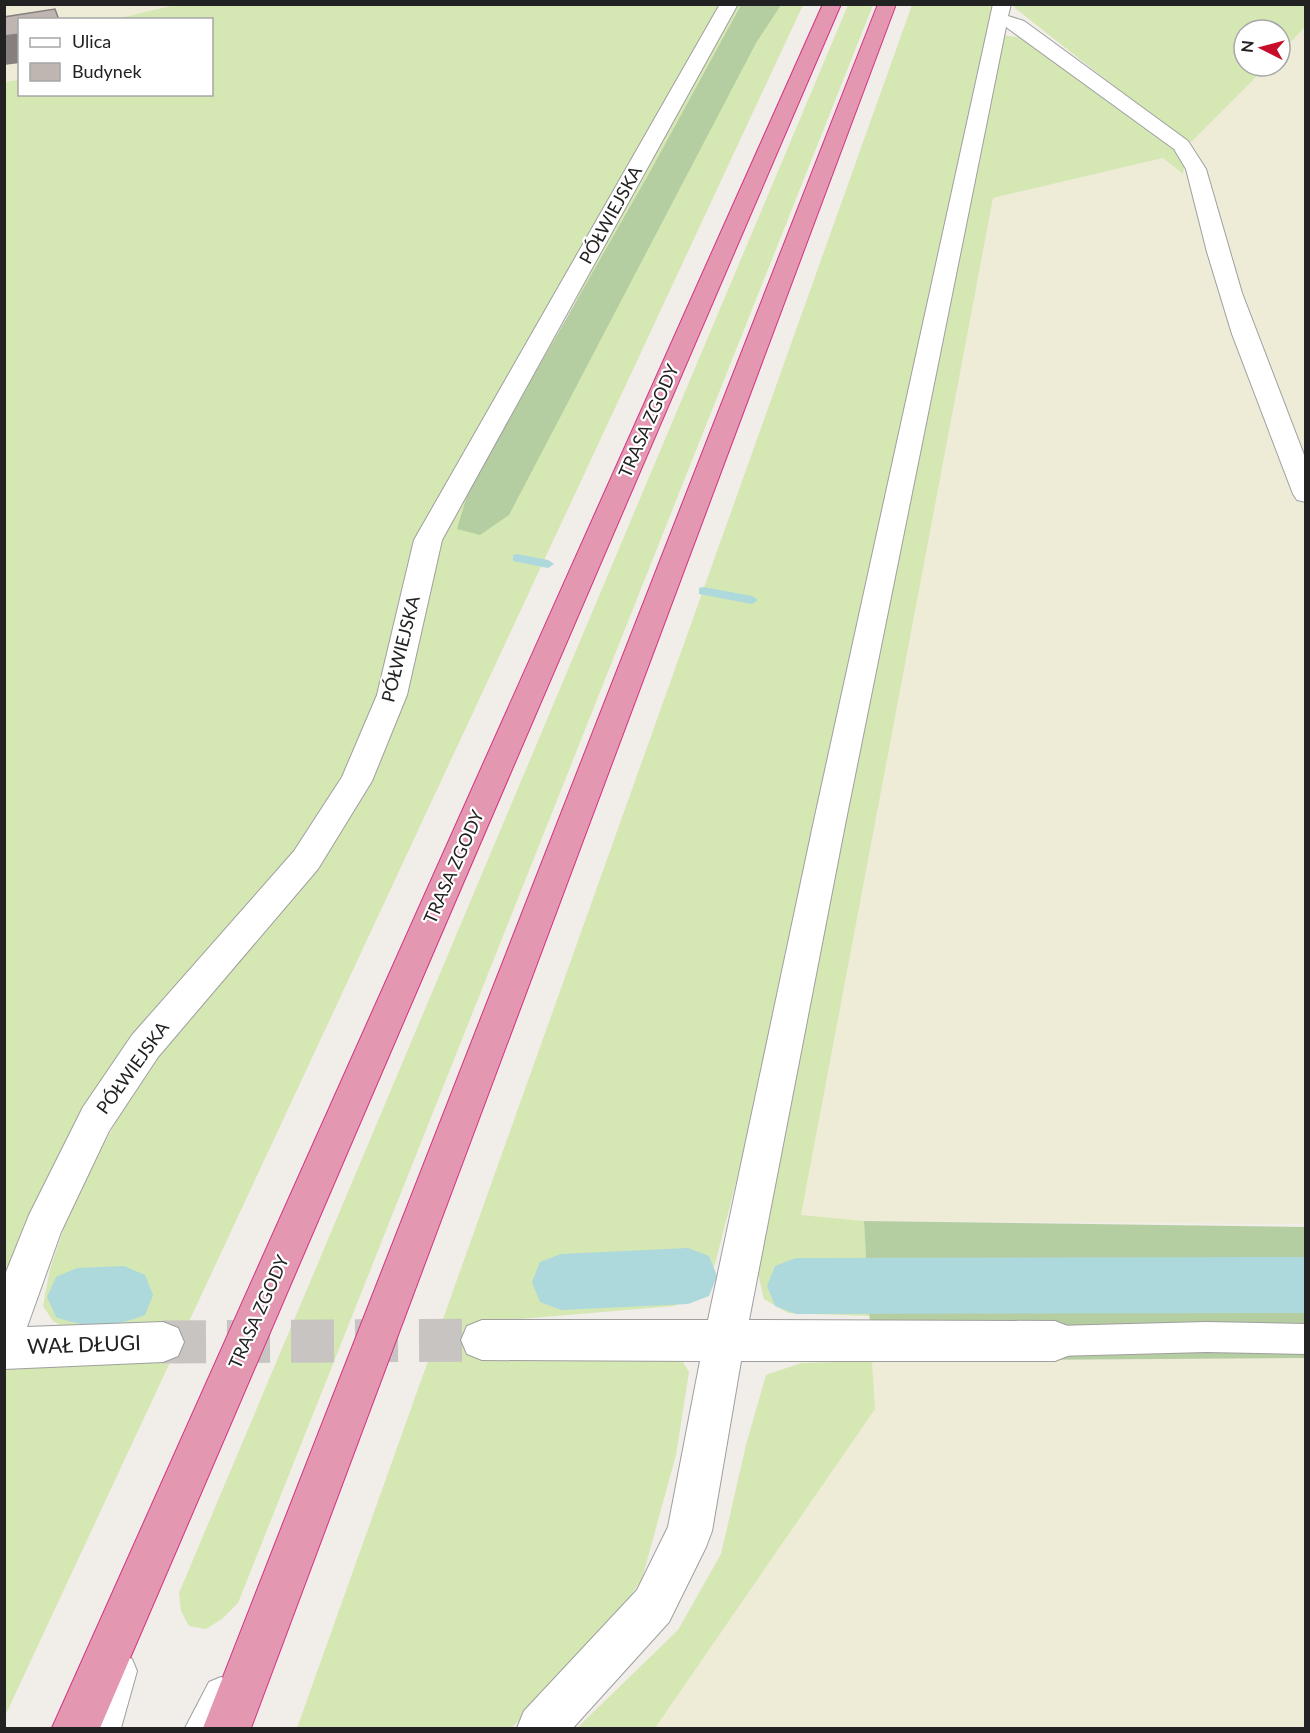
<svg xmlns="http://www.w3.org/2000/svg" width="1310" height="1733" viewBox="0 0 1310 1733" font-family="Lato,sans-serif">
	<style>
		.farmland { fill: #eeecd6 }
		.grass { fill: #d5e7b3 }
		.forest { fill: #b5cea1 }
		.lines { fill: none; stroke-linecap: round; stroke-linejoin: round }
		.stream { fill: #add8dc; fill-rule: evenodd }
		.canal { fill: #add8dc; fill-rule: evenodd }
		.minor-tunnel { stroke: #c8c4c1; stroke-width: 43; stroke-dasharray: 43 21; stroke-linecap: butt }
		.service-casing { stroke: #9f9f9f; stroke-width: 2 }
		.minor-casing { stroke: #9f9f9f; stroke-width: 2 }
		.motorway-casing { stroke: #d13482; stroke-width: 2 }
		.service { fill: #fff; fill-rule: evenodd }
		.minor { fill: #fff; fill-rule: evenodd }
		.motorway { fill: #e397b1; fill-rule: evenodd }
		.shaded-wall { fill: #867f7d }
		.building { fill: #bfb6b2; stroke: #867f7d; stroke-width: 1.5 }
		.labels { text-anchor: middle; stroke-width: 4.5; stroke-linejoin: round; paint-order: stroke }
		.street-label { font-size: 18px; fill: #222; stroke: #fff }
		.near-street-label { font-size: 21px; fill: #222; stroke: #fff }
	</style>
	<rect width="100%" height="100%" fill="#f1ede9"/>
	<path class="farmland" d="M5,5H175L116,19L20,20L19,80L5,82Z
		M1305,27V1224L864,1221L801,1215L993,198L1163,158L1183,174L1193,150L1191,142L1267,66H1280V53Z
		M1305,1358V1728H655L875,1409L872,1361Z"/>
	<path class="grass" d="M175,5H722L441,497L392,665L331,810L179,992L5,1298V82L19,80L20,94H212V20L116,19Z
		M735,5H803L5,1716V1366L76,1334L53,1321L43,1306L50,1269L65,1225L101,1150L143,1070L358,804L396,724L437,547L536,360C558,339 575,307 585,278Z
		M848,5H873L238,1603L222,1619L206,1629L189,1626L181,1611L179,1593Z
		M912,5H996L743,1155L715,1264L701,1292L674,1306L485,1322L680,1357L689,1372L676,1455L642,1579L587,1659L511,1728H297Z
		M1013,5H1305V27L1280,53V30H1244V66H1267L1191,142L1152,116L1016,9Z
		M1002,35L1023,38L1174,146L1185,161L1183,174L1163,158L993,198L801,1215L864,1221L870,1316L788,1313L764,1299L756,1265Z
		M872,1361L875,1409L655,1728H577L678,1630L721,1554L746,1445L766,1375L801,1363Z"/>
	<path class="forest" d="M741,5H781L756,43L509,515L480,535L457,529L469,489L651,170Z
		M864,1221L1305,1227V1358L872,1361Z"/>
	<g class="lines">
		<path class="stream" d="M517,554L548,560L554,564L548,568L513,561V555Z
			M703,587L752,596L758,600L752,604L699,594V588Z"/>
		<path class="canal" d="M688,1248L709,1256L717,1276L709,1296L688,1304L561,1310L540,1302L532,1282L540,1262L561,1254Z
			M1306,1257V1313L796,1314L775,1306L767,1286L775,1266L796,1258Z
			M124,1266L145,1275L153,1295L145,1315C115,1327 86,1329 56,1317L47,1297L56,1277L77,1268Z"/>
		<path class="minor-tunnel" d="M163,1342L482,1340"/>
		<g class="service-casing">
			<path id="service" d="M1206,1322L1306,1324V1354L1206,1352L1055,1356L1044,1352L1040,1341L1044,1330L1055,1326Z
				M120,1654L132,1659L137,1671L121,1728H87L108,1659Z
				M221,1677L233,1682L238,1694L221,1728H185L209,1682Z"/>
		</g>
		<g class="minor-casing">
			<path id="minor" d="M720,4H738L442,540L407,695L372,781L318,869L158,1057L109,1131L61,1232L27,1327L163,1322L178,1328L184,1342L178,1356L163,1362L4,1369V1277L29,1215L83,1107L132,1035L294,851L342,777L377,695L414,540Z
				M993,4H1011L1008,16L1024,21L1188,141L1206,169L1242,293L1306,460V502L1297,500L1293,494L1232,334L1207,252L1186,169L1174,149L1006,27L845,825L749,1320L1055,1321L1070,1327L1076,1341L1070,1355L1055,1361H741L712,1531L706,1547L669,1622L573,1728H517L524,1711L637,1590L668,1527L700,1361L482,1360L467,1354L461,1340L467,1326L482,1320H708L813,825Z"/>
		</g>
		<g class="motorway-casing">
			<path id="motorway" d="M823,4H841L100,1728H52Z
				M878,4H896L251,1728H203Z"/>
		</g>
		<use href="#service" class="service"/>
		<use href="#minor" class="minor"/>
		<use href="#motorway" class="motorway"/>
	</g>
	<path class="shaded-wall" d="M20,34V63L4,65V36Z"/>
	<path class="building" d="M55,9L59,20H20V34L4,36V17Z"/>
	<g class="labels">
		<g class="street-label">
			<text transform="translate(611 215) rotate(-61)" y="6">PÓŁWIEJSKA</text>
			<text transform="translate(649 421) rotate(-66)" y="6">TRASA ZGODY</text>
			<text transform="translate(401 649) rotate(-76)" y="6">PÓŁWIEJSKA</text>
			<text transform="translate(454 867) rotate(-66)" y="6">TRASA ZGODY</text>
			<text transform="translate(133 1068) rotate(-54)" y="6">PÓŁWIEJSKA</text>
			<text transform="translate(259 1312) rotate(-66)" y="6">TRASA ZGODY</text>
		</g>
		<g class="near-street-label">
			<text transform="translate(84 1345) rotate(-2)" y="7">WAŁ DŁUGI</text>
		</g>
	</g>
	<rect width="1310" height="1733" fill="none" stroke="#222222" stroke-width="12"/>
	<rect x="18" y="18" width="195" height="78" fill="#ffffff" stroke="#a7a7a7" stroke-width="1.5"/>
	<rect x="30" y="38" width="30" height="9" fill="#ffffff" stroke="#a7a7a7" stroke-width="1.5"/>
	<text x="72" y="48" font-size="18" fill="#222222">Ulica</text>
	<rect x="30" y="63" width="30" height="18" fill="#bfb6b2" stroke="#a7a7a7" stroke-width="1.5"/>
	<text x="72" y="78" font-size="18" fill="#222222">Budynek</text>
	<g transform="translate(1262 48) rotate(276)"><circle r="28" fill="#ffffff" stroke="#a7a7a7" stroke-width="1.5"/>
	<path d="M0-4.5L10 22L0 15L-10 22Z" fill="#c70d29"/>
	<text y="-9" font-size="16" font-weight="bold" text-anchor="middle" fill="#222222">N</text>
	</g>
</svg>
